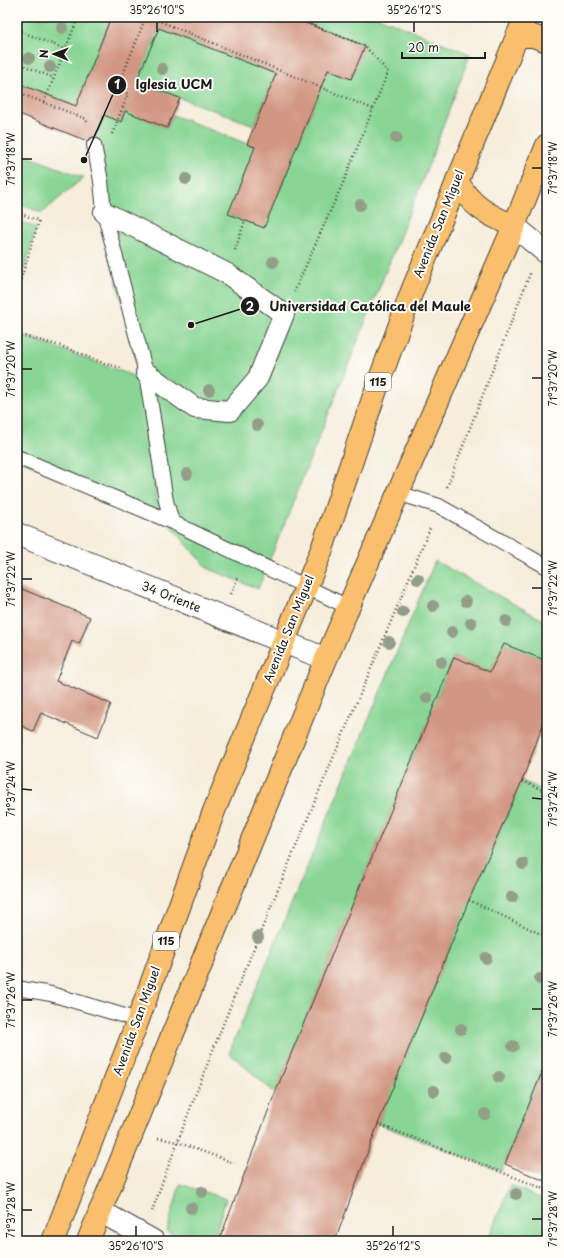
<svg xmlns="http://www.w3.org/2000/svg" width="564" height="1258" viewBox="0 0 564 1258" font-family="'Playpen Sans',sans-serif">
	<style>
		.green { fill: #88d594; stroke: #527858 }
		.building { fill: #d29783 }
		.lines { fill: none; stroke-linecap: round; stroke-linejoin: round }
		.service-casing { stroke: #3d3b39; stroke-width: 16 }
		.pedestrian-casing { stroke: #3d3b39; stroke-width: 22 }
		.minor-casing { stroke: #3d3b39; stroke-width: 24 }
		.tertiary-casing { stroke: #3d3b39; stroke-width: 24 }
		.trunk-casing { stroke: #3d3b39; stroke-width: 24 }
		.path { stroke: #3d3b39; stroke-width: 2.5; stroke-dasharray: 1 3; stroke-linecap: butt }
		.service { stroke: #fff; stroke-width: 14 }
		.pedestrian { stroke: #fff; stroke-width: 20 }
		.minor { stroke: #fff; stroke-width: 22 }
		.tertiary { stroke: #fff; stroke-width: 22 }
		.trunk { stroke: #f9bf6c; stroke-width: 22 }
		.tree { fill: #939e89 }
		.ticks { fill: none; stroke: #1c1c1c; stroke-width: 1.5 }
		.labels { text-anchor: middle; stroke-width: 4; stroke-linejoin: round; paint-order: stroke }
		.shield { fill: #fdfcf7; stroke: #605f5e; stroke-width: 1 }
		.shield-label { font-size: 11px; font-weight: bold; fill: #1c1c1c }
		.street-label { font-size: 12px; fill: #1c1c1c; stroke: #fdfcf7 }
		.leader { fill: none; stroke: #1c1c1c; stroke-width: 1.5 }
		.callout-dot { fill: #1c1c1c; stroke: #fdfcf7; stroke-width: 1.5 }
		.mark-label { font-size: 12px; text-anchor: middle; font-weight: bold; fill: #fff }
		.callout-label { font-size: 13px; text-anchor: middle; font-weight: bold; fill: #1c1c1c; stroke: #fdfcf7; stroke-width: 4; stroke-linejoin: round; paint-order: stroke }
		.neatline { fill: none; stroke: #1c1c1c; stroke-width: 1.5 }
		.ticks-label { font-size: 10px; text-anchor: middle; fill: #1c1c1c }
	</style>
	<rect width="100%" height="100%" fill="#fdfcf7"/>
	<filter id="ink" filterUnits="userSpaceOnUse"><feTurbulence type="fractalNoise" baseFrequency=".025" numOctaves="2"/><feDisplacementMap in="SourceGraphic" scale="8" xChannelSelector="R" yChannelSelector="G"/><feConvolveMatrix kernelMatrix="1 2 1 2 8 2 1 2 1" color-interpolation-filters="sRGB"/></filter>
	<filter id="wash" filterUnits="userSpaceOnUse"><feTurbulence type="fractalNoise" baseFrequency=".012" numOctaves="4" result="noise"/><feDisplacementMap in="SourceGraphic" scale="16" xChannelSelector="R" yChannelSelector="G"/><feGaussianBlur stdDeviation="0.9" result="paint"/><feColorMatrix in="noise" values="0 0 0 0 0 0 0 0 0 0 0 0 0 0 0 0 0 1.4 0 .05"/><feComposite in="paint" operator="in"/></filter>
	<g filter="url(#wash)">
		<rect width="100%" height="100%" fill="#f6eddb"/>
		<path class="green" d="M17,17H111L76,106L17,83Z
			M292,17H378L470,54L431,159L258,589L207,568L169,524L151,447L156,496L164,517L17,459V333L139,378L143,398L140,377L100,213L107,210L93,143L101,123L85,117L93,98L121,121L125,111L167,128L173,115L255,147L228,214L264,228L328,70L351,79L364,47Z
			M159,28L276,74L254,125L136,82Z
			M17,152L77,175L84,177L42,213L17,203Z
			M17,220L36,228L17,296Z
			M435,561L547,622V661L504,644L490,672L454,657L275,1093L229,1053Z
			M522,781L547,792V1060L501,1171L378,1124L469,900Z
			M180,1184L226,1199L213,1241H186L167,1231Z
			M510,1185L547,1201V1241H487Z"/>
		<g id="blocks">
			<path class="building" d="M111,17H291L365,46L351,79L328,70L264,228L228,214L255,147L247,144L276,74L159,28L136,82L180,98L167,128L125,111L121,122L104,115L95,137H92L87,141L17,113V83L76,106Z
				M17,587L90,617L79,644L72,641L56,681L111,704L98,737L41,713L33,731L17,724Z
				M504,644L547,661V714L522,781L469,900L378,1124L335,1241H219L275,1093L454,657L490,672Z
				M546,1062H547V1182L505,1164Z"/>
		</g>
	</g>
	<g filter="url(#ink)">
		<use href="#blocks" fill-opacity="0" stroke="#3d3b39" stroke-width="1"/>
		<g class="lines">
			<g class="service-casing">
				<path id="service" d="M94,145L101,181L104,212L146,373L166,501L172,522
					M17,457L172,522L348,607
					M398,493L439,506L547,567
					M17,988L51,994L138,1020"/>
			</g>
			<g class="pedestrian-casing">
				<path id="pedestrian" d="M104,212L226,273L284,314L258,378L230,411L195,408L146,373"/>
			</g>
			<g class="minor-casing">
				<path id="minor" d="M514,226L547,253"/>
			</g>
			<g class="tertiary-casing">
				<path id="tertiary" d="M17,534L326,659
					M100,1211L153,1241"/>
			</g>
			<g class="trunk-casing">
				<path id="trunk" d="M517,36H533L547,41
					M457,180C470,206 488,215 514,226
					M53,1241L138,1020L214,811L322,549L377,387L412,291L525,17
					M88,1241L326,659L514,226L547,145"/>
			</g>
			<path class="path" d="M150,17L373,109
				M292,17L365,46L388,72L343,183L294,292
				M17,30L65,49
				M17,63L54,78
				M17,92L86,119L88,124
				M44,102L78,18
				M112,134L128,94L117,89L146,17
				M17,212L39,221L17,292
				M235,250L245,221
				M17,334L61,346L106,364L122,368
				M447,487L531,271
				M231,594L238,577
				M522,781L547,792
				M469,900L547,937
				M378,1124L547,1190
				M158,1138L177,1142L234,1163
				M152,1211C236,979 336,754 431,526"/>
			<use href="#service" class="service"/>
			<use href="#pedestrian" class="pedestrian"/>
			<use href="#minor" class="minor"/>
			<use href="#tertiary" class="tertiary"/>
			<use href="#trunk" class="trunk"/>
		</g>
		<g class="tree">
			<circle cx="62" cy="28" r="6"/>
			<circle cx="29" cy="58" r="6"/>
			<circle cx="50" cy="67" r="6"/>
			<circle cx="162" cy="69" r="6"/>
			<circle cx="396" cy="138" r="6"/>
			<circle cx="186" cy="179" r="6"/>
			<circle cx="360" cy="205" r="6"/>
			<circle cx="273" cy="262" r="6"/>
			<circle cx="209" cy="390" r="6"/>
			<circle cx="257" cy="425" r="6"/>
			<circle cx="187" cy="474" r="6"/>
			<circle cx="418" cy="579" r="6"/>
			<circle cx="466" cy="601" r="6"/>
			<circle cx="433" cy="606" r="6"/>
			<circle cx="403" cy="612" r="6"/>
			<circle cx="506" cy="621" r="6"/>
			<circle cx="471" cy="623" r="6"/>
			<circle cx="452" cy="632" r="6"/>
			<circle cx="389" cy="642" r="6"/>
			<circle cx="441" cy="662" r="6"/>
			<circle cx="427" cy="698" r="6"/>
			<circle cx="523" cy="864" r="6"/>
			<circle cx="512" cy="897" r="6"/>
			<circle cx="258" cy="937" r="6"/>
			<circle cx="486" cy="958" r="6"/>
			<circle cx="540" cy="979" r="6"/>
			<circle cx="461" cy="1029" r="6"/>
			<circle cx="513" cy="1046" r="6"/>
			<circle cx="446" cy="1058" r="6"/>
			<circle cx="499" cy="1077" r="6"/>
			<circle cx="434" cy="1091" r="6"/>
			<circle cx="485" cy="1114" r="6"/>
			<circle cx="202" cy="1192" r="6"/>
			<circle cx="516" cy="1194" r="6"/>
			<circle cx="191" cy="1208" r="6"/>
		</g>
	</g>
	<path class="ticks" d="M157,32V22M414,32V22M22,159H32M532,168H542M22,369H32M532,378H542M22,579H32M532,588H542M22,789L32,790M532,798L542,799M22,1000H32M532,1009H542M22,1210H32M532,1219H542M136,1236V1226M393,1236V1226"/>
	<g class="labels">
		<g class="shield">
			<rect x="365" y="373" width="26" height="18" rx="3"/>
			<rect x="153" y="932" width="26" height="18" rx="3"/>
		</g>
		<g class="shield-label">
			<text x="378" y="386">115</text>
			<text x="166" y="945">115</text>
		</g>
		<g class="street-label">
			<text transform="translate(439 224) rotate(-68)" y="4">Avenida San Miguel</text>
			<text transform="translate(171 597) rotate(22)" y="4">34 Oriente</text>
			<text transform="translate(289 629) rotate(-68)" y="4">Avenida San Miguel</text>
			<text transform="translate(137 1021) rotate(-70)" y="4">Avenida San Miguel</text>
		</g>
	</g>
	<path class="leader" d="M84 160L117 85M191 325L250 306"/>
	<g class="callout-dot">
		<circle cx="84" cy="160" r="4"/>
		<circle cx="191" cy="325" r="4"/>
		<circle cx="117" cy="85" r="10"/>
		<circle cx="250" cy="306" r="10"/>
	</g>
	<g class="mark-label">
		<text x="117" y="89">1</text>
		<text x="250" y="311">2</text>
	</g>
	<g class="callout-label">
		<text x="174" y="89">Iglesia UCM</text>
		<text x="370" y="311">Universidad Católica del Maule</text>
	</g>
	<rect width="564" height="1258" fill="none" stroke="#fdfcf7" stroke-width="44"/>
	<g transform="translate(54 54) rotate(271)" stroke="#fdfcf7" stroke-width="3" paint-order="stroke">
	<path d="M0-3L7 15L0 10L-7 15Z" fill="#1c1c1c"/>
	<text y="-6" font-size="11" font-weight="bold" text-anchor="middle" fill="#1c1c1c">N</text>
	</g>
	<path d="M402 52v6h83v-6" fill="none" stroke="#1c1c1c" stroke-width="2"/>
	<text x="408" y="52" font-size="12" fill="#1c1c1c" stroke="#fdfcf7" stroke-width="3" paint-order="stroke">20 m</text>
	<rect x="22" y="22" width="520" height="1214" class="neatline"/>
	<g class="ticks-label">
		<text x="157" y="14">35°26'10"S</text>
		<text x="414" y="14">35°26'12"S</text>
		<text transform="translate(11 159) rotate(-90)" y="4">71°37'18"W</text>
		<text transform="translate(553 168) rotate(-90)" y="4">71°37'18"W</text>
		<text transform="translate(11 369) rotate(-90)" y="4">71°37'20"W</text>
		<text transform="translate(553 378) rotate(-90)" y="4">71°37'20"W</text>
		<text transform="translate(11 579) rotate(-90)" y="4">71°37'22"W</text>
		<text transform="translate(553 588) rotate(-90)" y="4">71°37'22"W</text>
		<text transform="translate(11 789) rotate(-90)" y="4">71°37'24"W</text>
		<text transform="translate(553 799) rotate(-90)" y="4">71°37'24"W</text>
		<text transform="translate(11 1000) rotate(-90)" y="4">71°37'26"W</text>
		<text transform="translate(553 1009) rotate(-90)" y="4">71°37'26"W</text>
		<text transform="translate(11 1210) rotate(-90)" y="4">71°37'28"W</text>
		<text transform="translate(553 1219) rotate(-90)" y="4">71°37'28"W</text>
		<text x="136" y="1250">35°26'10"S</text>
		<text x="393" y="1250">35°26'12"S</text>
	</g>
</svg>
